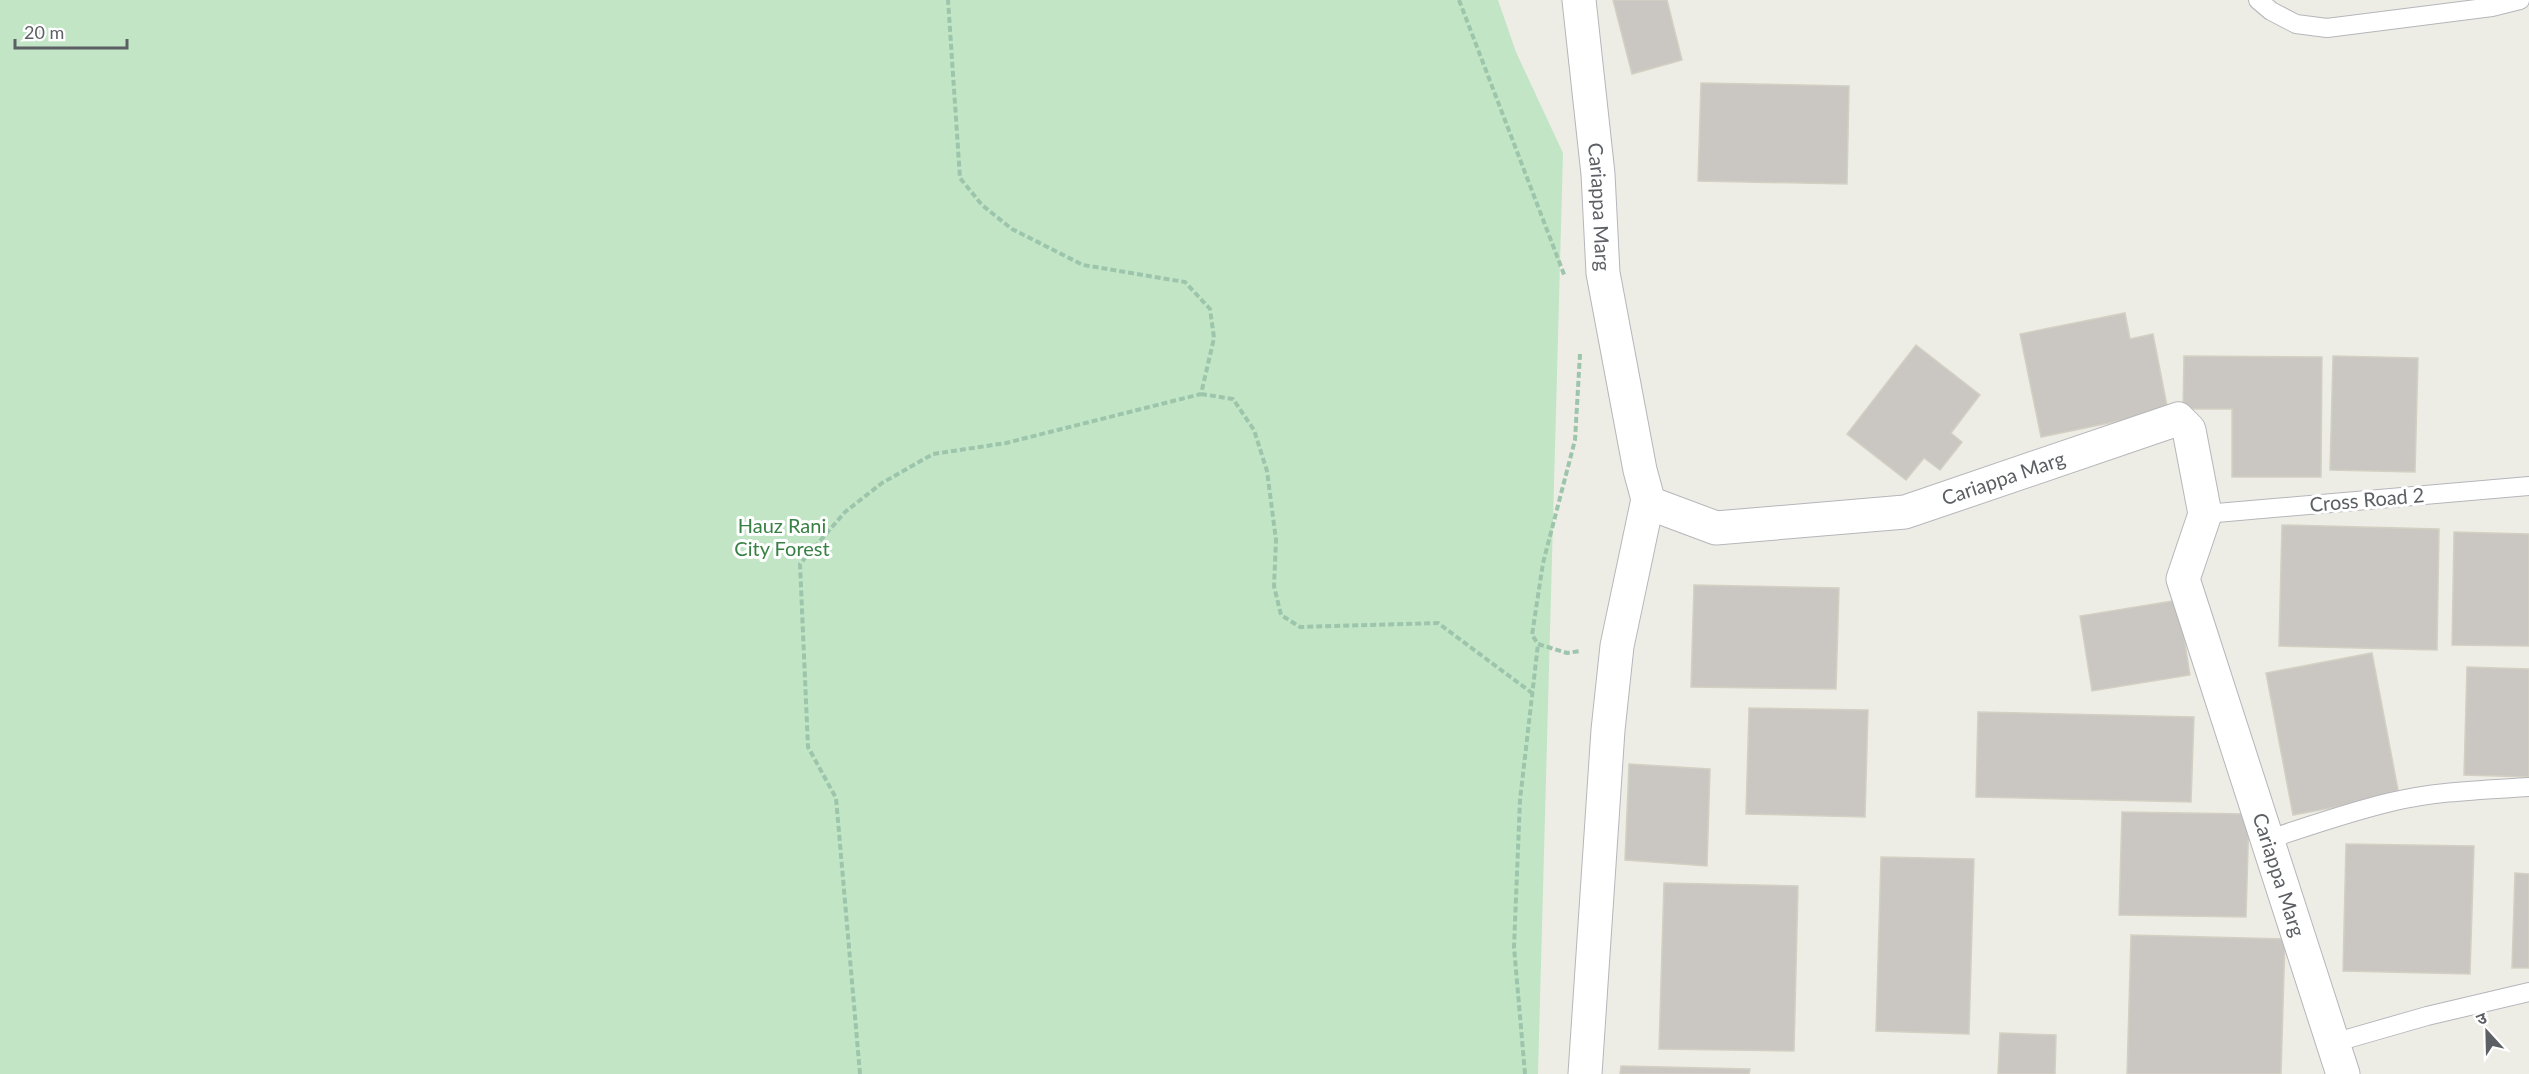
<svg xmlns="http://www.w3.org/2000/svg" width="2529" height="1074" viewBox="0 0 2529 1074" font-family="Lato,'Noto Sans Devanagari',sans-serif">
	<style>
		.green { fill: #c2e5c6 }
		.building { fill: #cac7c2; stroke: #d3d0c3; stroke-width: 1.5 }
		.lines { fill: none; stroke-linecap: round; stroke-linejoin: round }
		.service-casing { stroke: #b5b6bb; stroke-width: 20 }
		.minor-casing { stroke: #b5b6bb; stroke-width: 35 }
		.path { stroke: #9cc5ac; stroke-width: 4; stroke-dasharray: 6 3; stroke-linecap: butt }
		.service { stroke: #fff; stroke-width: 18 }
		.minor { stroke: #fff; stroke-width: 33 }
		.labels { text-anchor: middle; stroke-width: 6; stroke-linejoin: round; paint-order: stroke }
		.street-label { font-size: 20px; fill: #5c5f64; stroke: #fff }
		.park-label { font-size: 20px; fill: #388043; stroke: #fff }
	</style>
	<rect width="100%" height="100%" fill="#eeede5"/>
	<path class="green" d="M0,0H1498L1516,52L1563,153L1538,1074H0Z"/>
	<path class="building" d="M1613,0H1667L1682,60L1632,74Z
		M1701,83L1849,86L1847,184L1698,181Z
		M2125,313L2130,339L2153,334L2168,411L2041,437L2020,334Z
		M1916,345L1980,395L1951,433L1962,442L1940,470L1924,458L1906,480L1847,434Z
		M2184,356L2322,357L2321,477H2232V409H2183Z
		M2333,356L2418,358L2415,472L2330,470Z
		M2282,525L2439,529L2437,650L2279,646Z
		M2454,532L2529,534V646L2452,645Z
		M1694,585L1839,588L1836,689L1691,687Z
		M2178,600L2190,675L2092,691L2080,616Z
		M2372,653L2399,795L2293,815L2266,673Z
		M2467,667L2529,669V777L2464,775Z
		M1749,708L1868,710L1865,817L1746,814Z
		M1978,712L2194,717L2191,802L1976,797Z
		M1629,764L1710,769L1707,866L1625,860Z
		M2122,812L2249,814L2246,917L2119,915Z
		M2346,844L2474,846L2470,974L2343,971Z
		M1881,857L1974,859L1969,1034L1876,1031Z
		M2515,873L2529,874V968H2512Z
		M1664,883L1798,886L1794,1051L1659,1049Z
		M2131,935L2285,939L2281,1074H2127Z
		M2000,1033L2056,1035L2055,1074H1998Z
		M1621,1066L1750,1069L1749,1074H1620Z"/>
	<g class="lines">
		<g class="service-casing">
			<path id="service" d="M2258,0L2271,11L2296,24L2327,28L2492,7L2520,0
				M2205,514L2529,486
				M2267,840C2308,826 2349,812 2391,802C2436,791 2483,790 2529,787
				M2333,1043L2427,1016L2529,992"/>
		</g>
		<g class="minor-casing">
			<g id="minor">
				<path id="s1" d="M1579,0L1598,174L1603,273L1640,470L1649,503L1716,528L1905,512L2178,419L2189,430L2205,514L2183,579L2343,1074"/>
				<path d="M1585,1074L1608,730L1617,646L1648,499"/>
			</g>
		</g>
		<path class="path" d="M1459,0L1565,277
			M1580,354L1575,440L1543,563L1532,635L1538,644L1567,653L1580,651
			M1201,394L1233,399L1254,430L1267,471L1276,540L1274,586L1281,615L1300,627L1438,623L1532,693
			M860,1074L836,798L808,747L800,564L845,512L882,483L933,454L1006,443L1201,394L1214,338L1210,309L1185,282L1083,265L1012,229L982,205L960,178L948,0
			M1525,1074L1514,947L1520,800L1538,644"/>
		<use href="#service" class="service"/>
		<use href="#minor" class="minor"/>
	</g>
	<g class="labels">
		<g class="street-label">
			<text dy="7" stroke="none"><textPath href="#s1" startOffset="208">Cariappa Marg</textPath></text>
			<text dy="7" stroke="none"><textPath href="#s1" startOffset="874">Cariappa Marg</textPath></text>
			<text transform="translate(2367 500) rotate(-5)" y="7">Cross Road 2</text>
			<text dy="7" stroke="none"><textPath href="#s1" startOffset="1539">Cariappa Marg</textPath></text>
		</g>
		<g class="park-label">
			<text x="782" y="533">Hauz Rani<tspan x="782" dy="23">City Forest</tspan></text>
		</g>
	</g>
	<g transform="translate(2487 1032) rotate(338)" stroke="#ffffff" stroke-width="4.5" paint-order="stroke">
	<path d="M0-4.5L10 22L0 15L-10 22Z" fill="#5c5f64"/>
	<text y="-9" font-size="16" font-weight="bold" text-anchor="middle" fill="#5c5f64">उ</text>
	</g>
	<path d="M15 39v9h112v-9" fill="none" stroke="#5c5f64" stroke-width="3"/>
	<text x="24" y="39" font-size="18" fill="#5c5f64" stroke="#ffffff" stroke-width="4.5" paint-order="stroke">20 m</text>
</svg>
